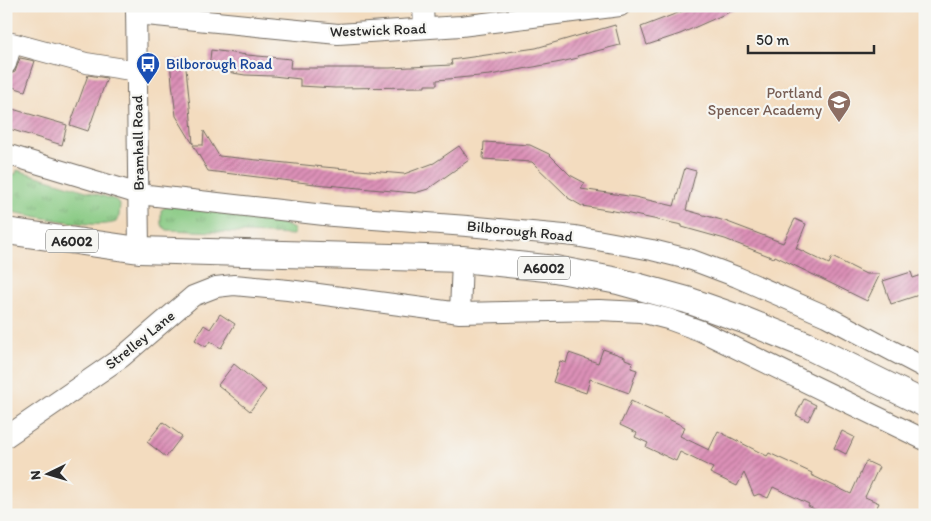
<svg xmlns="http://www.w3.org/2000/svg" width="931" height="521" viewBox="0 0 931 521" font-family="Itim,sans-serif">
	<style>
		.grass { fill: url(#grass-tufts); stroke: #597a56 }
		.building { fill: url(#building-hatch) }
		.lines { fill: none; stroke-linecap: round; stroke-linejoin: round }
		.minor-casing { stroke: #71695f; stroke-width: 22 }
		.major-casing { stroke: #71695f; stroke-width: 28 }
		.minor { stroke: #fff; stroke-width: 20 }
		.major { stroke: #fff; stroke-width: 26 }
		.labels { text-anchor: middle; stroke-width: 4.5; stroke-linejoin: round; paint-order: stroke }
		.shield { fill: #f6f6f2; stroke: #686867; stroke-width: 1 }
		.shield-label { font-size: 14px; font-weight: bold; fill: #2b2b2b }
		.street-label { font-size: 15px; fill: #2b2b2b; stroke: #f6f6f2 }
		.transit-label { font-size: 15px; fill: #164399; stroke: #f6f6f2; text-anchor: start }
		.education-label { font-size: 15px; fill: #785e54; stroke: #f6f6f2; text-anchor: end }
	</style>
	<defs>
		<pattern id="grass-tufts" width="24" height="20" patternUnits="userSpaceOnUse" patternTransform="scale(1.25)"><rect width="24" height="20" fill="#87c982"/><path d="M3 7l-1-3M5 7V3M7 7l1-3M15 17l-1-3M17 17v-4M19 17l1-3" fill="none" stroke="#6fa36b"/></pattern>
		<pattern id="building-hatch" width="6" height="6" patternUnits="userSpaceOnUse" patternTransform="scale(1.25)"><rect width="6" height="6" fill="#dc90b7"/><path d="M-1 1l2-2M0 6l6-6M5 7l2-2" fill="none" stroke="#b37695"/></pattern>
	</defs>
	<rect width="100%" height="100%" fill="#f6f6f2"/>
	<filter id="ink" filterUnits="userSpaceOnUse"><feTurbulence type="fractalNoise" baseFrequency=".02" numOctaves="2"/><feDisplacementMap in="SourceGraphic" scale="10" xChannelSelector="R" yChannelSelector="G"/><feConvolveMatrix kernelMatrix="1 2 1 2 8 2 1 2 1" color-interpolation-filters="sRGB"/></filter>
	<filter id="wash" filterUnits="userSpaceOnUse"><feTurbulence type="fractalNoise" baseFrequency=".0096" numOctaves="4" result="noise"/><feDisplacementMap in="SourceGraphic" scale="20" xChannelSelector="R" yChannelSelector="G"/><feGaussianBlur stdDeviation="1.12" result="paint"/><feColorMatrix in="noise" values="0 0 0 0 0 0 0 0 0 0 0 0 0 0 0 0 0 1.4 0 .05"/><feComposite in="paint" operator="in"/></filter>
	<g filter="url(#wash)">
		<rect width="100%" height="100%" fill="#f3dcbf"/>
		<path class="grass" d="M17,170L116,200L120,205L119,216L116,222C95,230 31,215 6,211V174H16Z
			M169,205L282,220L283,224L294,229V235L167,230L161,225V210Z"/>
		<g id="blocks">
			<path class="building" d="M696,6H743L680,34L647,45L641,27Z
				M615,25L620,45L577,56L578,58L561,62L490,75L437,80V85H425V87L335,88L300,86V79L273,76L245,75L209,69L211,50L247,55L291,59L290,68H390L452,65L451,60L536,48Z
				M20,58L35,61L25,91L6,85V76L15,72Z
				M185,59L190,107L193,144L176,116L172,83L170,61Z
				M88,75L107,78L88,131L70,125Z
				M9,108L67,125L62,145L6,128V116Z
				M204,131L219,156L324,167L404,174L434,163L459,146L469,160L428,189L415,193L315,184L208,171L193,145H203Z
				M484,142L530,145L549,154L570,175L585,183L581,189L635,197L674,206L685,168L696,171L686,210L725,221L783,243L795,219L806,224L796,248L829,264L832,257L866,274H880L867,301L775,256L774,258L725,239L682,227V225L620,212L582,206L568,198V197L532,162L483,159Z
				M911,272L913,278L922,275L925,284V293L891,304L883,281Z
				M220,314L235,324L221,348L210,341L206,347L195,340L204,325L210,329Z
				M603,349L625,357V359L633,362L631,368L637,370L629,393L590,379L586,393L553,382L560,361L566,363L569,353L598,363Z
				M234,364L266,390L250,411L218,385Z
				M804,399L816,405L808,421L796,415Z
				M631,401L685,427L680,436L709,450L718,431L767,456L769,453L812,473L811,475L851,494L866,461L879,467L865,497L879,503L873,515H826L808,506L809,504L773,487L768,498L759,494L754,496L744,473L737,486L710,473L713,468L680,452L676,461L646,447L648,443L635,437L637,433L620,425Z
				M163,422L182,436L166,457L147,442Z
				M842,431L854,437L846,454L834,448Z"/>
		</g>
	</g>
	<g filter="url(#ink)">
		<use href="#blocks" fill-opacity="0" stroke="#71695f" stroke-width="1"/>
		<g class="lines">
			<g class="minor-casing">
				<path id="minor" d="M136,6L139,250
					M423,6L424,28
					M136,14L338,34L461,26L620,6
					M6,64L12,43L86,63L137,71
					M6,154L139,194L333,216L467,226L575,236L652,250L692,260L737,277L826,316L925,368
					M460,313L462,259
					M6,437L122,357L193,296L216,287L234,285L288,290L460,313L599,310L641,312L668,319L701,331L925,440"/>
			</g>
			<g class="major-casing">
				<path id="major" d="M6,231L139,250L462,259L555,269L618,281L687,300L744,320L806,345L925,404"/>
			</g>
			<use href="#minor" class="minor"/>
			<use href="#major" class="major"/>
		</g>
	</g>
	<defs>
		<g id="bus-pin" transform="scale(1.25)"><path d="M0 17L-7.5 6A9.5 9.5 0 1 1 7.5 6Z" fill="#1a4fb4" stroke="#f6f6f2"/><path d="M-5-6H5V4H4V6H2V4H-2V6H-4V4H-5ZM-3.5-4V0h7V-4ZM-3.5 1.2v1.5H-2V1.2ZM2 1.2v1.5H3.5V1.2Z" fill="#fff"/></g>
		<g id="school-pin" transform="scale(1.25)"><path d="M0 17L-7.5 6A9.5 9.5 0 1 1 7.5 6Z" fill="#8d6e63" stroke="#f6f6f2"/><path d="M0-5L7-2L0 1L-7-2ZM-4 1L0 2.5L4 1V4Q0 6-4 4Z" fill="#fff"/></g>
	</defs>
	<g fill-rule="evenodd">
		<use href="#bus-pin" x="148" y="64"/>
		<use href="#school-pin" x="839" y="102"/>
	</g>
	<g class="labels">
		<g class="shield">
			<rect x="46" y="229.5" width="52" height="23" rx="4"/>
			<rect x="518" y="256.5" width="52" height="23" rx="4"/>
		</g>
		<g class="shield-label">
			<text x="72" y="246">A6002</text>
			<text x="544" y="273">A6002</text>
		</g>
		<g class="street-label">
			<text transform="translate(378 30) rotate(-2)" y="5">Westwick Road</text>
			<text transform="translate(138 143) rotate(-91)" y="5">Bramhall Road</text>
			<text transform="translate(520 231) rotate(6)" y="5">Bilborough Road</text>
			<text transform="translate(140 340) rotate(-39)" y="5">Strelley Lane</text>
		</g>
		<g class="transit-label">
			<text x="166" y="69">Bilborough Road</text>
		</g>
		<g class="education-label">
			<text x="822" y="98">Portland<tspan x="822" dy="17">Spencer Academy</tspan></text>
		</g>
	</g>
	<rect width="931" height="521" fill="none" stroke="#f6f6f2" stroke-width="25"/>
	<g transform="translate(48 474) rotate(265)" stroke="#f6f6f2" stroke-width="4" paint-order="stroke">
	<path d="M0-4L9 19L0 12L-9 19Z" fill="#2b2b2b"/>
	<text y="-8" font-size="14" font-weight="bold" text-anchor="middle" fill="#2b2b2b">N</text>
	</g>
	<path d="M748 45v8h126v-8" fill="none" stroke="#2b2b2b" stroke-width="2.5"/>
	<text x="756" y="45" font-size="15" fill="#2b2b2b" stroke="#f6f6f2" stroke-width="4" paint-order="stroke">50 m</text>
</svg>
